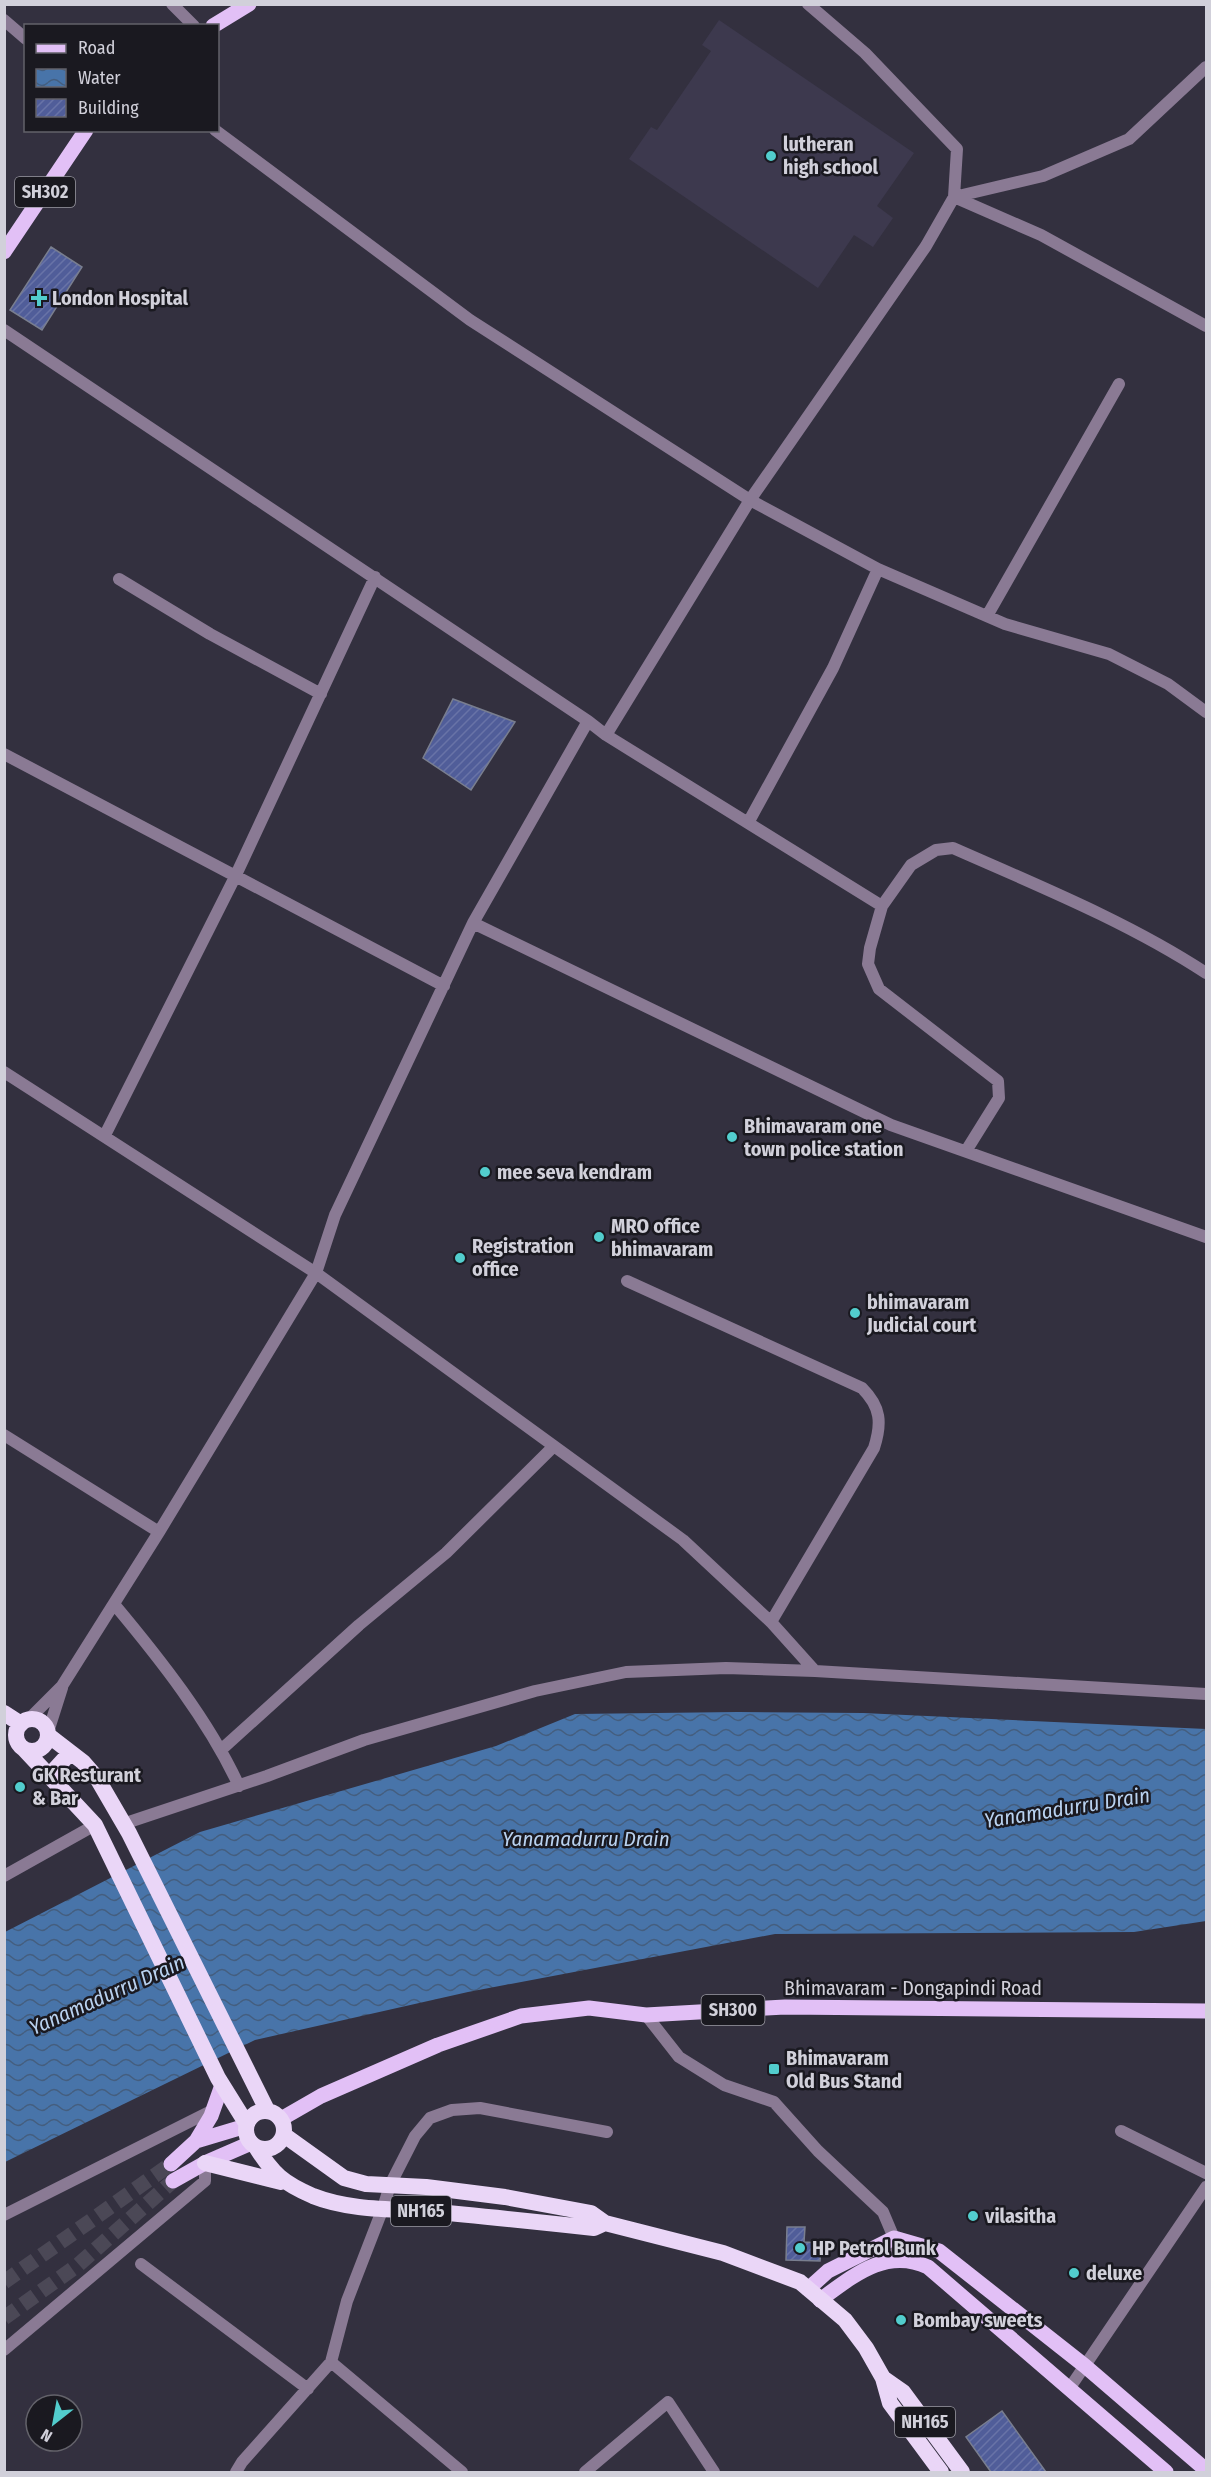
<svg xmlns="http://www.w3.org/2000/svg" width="1211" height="2477" viewBox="0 0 1211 2477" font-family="'Fira Sans Condensed',sans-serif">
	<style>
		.built { fill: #3d394e }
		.water { fill: url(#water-waves) }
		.building { fill: url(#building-hatch); stroke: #797e8f; stroke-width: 1.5 }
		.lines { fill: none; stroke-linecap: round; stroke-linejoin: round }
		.primary-tunnel { stroke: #4b4856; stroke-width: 15; stroke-dasharray: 15 8; stroke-linecap: butt }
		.minor { stroke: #8a7a94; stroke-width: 12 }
		.primary { stroke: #e2c0f6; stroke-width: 15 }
		.trunk { stroke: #ead6f7; stroke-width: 16 }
		.poi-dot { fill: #52cdcd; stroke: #1a1920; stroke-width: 2 }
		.labels { text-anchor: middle; stroke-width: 5; stroke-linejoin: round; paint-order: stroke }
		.shield { fill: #1a1920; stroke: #9a99a2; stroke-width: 1.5 }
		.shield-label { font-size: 18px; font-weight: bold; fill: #d1d0da }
		.poi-label { font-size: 20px; font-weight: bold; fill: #d1d0da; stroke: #1a1920; text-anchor: start }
		.street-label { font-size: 20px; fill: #d1d0da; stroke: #1a1920 }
		.water-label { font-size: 21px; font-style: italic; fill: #b9d2f0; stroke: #1a1920 }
	</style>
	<defs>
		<pattern id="water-waves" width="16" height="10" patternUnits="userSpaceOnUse" patternTransform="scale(1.5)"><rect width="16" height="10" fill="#4874a9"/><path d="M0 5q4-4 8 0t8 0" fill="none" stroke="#445e7f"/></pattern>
		<pattern id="building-hatch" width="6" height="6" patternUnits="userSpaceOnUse" patternTransform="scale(1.5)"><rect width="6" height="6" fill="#505d99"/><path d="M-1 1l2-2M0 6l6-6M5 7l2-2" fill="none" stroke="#6873a7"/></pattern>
	</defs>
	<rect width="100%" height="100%" fill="#33303f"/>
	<path class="built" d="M719,20L914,153L877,206L893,218L873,247L854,235L818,288L629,159L651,127L657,130L711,51L702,45Z"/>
	<path class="water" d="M738,1712L863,1713L1206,1729V1921L1134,1932L775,1934L468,1992L255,2040L5,2162V1932L200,1832L496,1746L575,1714Z"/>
	<path class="building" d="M51,247L82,267L42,330L10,310Z
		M453,699L515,722L471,790L423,758Z
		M787,2227H805L804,2242L821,2243L820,2261L786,2260Z
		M1002,2411L1046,2472H991L966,2437Z"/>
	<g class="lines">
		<path class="primary-tunnel" d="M4,2282L171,2164
			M4,2318L78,2265L173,2181"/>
		<path class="minor" d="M172,4L194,26
			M808,4L865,53L957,149L954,197L1043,176L1129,139L1206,67
			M4,20L26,39
			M215,130L470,320L750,500L878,569L1005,624L1109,654L1168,684L1206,712
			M4,330L588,721L473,923L891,1125L1206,1237
			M119,579L210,634L321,694
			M987,616L1119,384
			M588,721L606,735L882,906
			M606,735L750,500L926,246L954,197L1041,235L1206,326
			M4,754L444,986
			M748,823L833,668L878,569
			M4,1072L316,1273L683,1540L771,1622L815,1671
			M105,1135L235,877L375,577
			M966,1151L999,1098L998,1081L879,989L868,964L870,948L882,906L911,865L936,850L953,848C1039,886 1128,922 1206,973
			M627,1281L862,1388C881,1407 882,1423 874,1448L771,1622
			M4,1435L159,1532
			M114,1604C160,1659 209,1721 239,1786
			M28,1720L62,1686L159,1532L316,1273L335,1215L473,923
			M48,1732L62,1688
			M222,1749L359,1625L446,1553L554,1446
			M123,1824L267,1776L364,1740L535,1691L626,1672L726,1668L815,1671L1206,1694
			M4,1876L95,1825
			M646,2015L679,2057L724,2085L774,2102L818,2151L883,2212L894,2238L893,2259
			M1121,2131L1206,2173
			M4,2215L213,2110
			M141,2264L308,2389
			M4,2350L205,2181V2163
			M331,2362L462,2472
			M1069,2389L1206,2187
			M236,2472L242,2462L331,2362L347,2301L383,2208L390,2185L415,2136L430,2118L452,2110L480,2108L607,2132
			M585,2472L668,2402L714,2472"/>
		<path class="primary" d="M213,26L249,4
			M4,252L86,130
			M281,2119L321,2096L438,2045L521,2016L589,2008L646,2015L785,2007L1206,2011
			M196,2141L246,2126
			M171,2164L196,2141L211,2116L222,2085
			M173,2181L205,2163L251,2143
			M808,2289L828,2271L894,2238L939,2251L1085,2366L1206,2470
			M820,2300C853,2276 886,2247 928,2267L1166,2472"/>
		<path class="trunk" d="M4,1713L21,1724
			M16 1735a16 16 0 1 1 32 0a16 16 0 1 1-32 0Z
			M48,1735L83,1762L97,1778L129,1833L267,2110
			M24,1749L95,1825L218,2078L246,2123
			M49,1776L70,1753
			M246 2130a19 19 0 1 1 38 0a19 19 0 1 1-38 0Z
			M284,2135L344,2178L366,2184L426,2187L505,2197L591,2213L605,2223L723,2253L800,2282L845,2320L866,2348L883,2378L890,2403L941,2472
			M256,2147C273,2174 283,2183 313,2196C348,2210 389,2209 426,2211C482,2216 538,2222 594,2228L605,2223
			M205,2163L281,2182
			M883,2378L903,2392L962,2472"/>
	</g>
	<g class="poi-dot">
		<circle cx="771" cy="156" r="6"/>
		<path d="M36 289h6v6h6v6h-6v6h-6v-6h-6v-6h6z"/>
		<circle cx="732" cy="1137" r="6"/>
		<circle cx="485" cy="1172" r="6"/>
		<circle cx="599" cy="1237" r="6"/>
		<circle cx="460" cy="1258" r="6"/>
		<circle cx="855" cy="1313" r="6"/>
		<circle cx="20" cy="1787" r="6"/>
		<rect x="768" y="2063" width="12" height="12" rx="3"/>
		<circle cx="973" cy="2216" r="6"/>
		<circle cx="800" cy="2248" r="6"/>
		<circle cx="1074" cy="2273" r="6"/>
		<circle cx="901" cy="2320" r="6"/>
	</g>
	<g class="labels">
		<g class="shield">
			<rect x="15" y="177" width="60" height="30" rx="4.5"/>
			<rect x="701.5" y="1995" width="63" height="30" rx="4.5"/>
			<rect x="391" y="2196" width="60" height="30" rx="4.5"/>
			<rect x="895" y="2407" width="60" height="30" rx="4.5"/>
		</g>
		<g class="shield-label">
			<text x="45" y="198">SH302</text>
			<text x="733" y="2016">SH300</text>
			<text x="421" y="2217">NH165</text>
			<text x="925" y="2428">NH165</text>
		</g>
		<g class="poi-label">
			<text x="783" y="151">lutheran<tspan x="783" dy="23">high school</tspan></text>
			<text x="52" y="305">London Hospital</text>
			<text x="744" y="1133">Bhimavaram one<tspan x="744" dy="23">town police station</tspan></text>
			<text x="497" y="1179">mee seva kendram</text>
			<text x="611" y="1233">MRO office<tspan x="611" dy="23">bhimavaram</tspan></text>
			<text x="472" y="1253">Registration<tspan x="472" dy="23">office</tspan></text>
			<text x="867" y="1309">bhimavaram<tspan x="867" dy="23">Judicial court</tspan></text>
			<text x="32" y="1782">GK Resturant<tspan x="32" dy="23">&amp; Bar</tspan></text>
			<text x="786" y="2065">Bhimavaram<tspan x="786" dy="23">Old Bus Stand</tspan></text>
			<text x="985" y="2223">vilasitha</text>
			<text x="812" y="2255">HP Petrol Bunk</text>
			<text x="1086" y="2280">deluxe</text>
			<text x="913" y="2327">Bombay sweets</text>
		</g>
		<g class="street-label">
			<text x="913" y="1995">Bhimavaram - Dongapindi Road</text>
		</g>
		<g class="water-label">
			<text transform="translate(1067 1808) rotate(-9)" y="7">Yanamadurru Drain</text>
			<text x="586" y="1846">Yanamadurru Drain</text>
			<text transform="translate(107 1995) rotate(-24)" y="7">Yanamadurru Drain</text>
		</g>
	</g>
	<rect width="1211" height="2477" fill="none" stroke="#d1d0da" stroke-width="12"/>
	<rect x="24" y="24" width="195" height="108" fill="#1a1920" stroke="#63626a" stroke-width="1.5"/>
	<rect x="36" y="44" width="30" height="9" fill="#e2c0f6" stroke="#63626a" stroke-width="1.5"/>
	<text x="78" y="54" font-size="18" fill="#d1d0da">Road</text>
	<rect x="36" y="69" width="30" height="18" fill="url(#water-waves)" stroke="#63626a" stroke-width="1.5"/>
	<text x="78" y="84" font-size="18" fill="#d1d0da">Water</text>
	<rect x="36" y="99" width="30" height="18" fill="url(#building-hatch)" stroke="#63626a" stroke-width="1.5"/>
	<text x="78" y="114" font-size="18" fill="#d1d0da">Building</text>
	<g transform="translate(54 2423) rotate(211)"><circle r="28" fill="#1a1920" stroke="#63626a" stroke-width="1.5"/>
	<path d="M0-4.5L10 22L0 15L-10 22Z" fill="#52cdcd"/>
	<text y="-9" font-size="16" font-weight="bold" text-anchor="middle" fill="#d1d0da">N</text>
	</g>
</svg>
